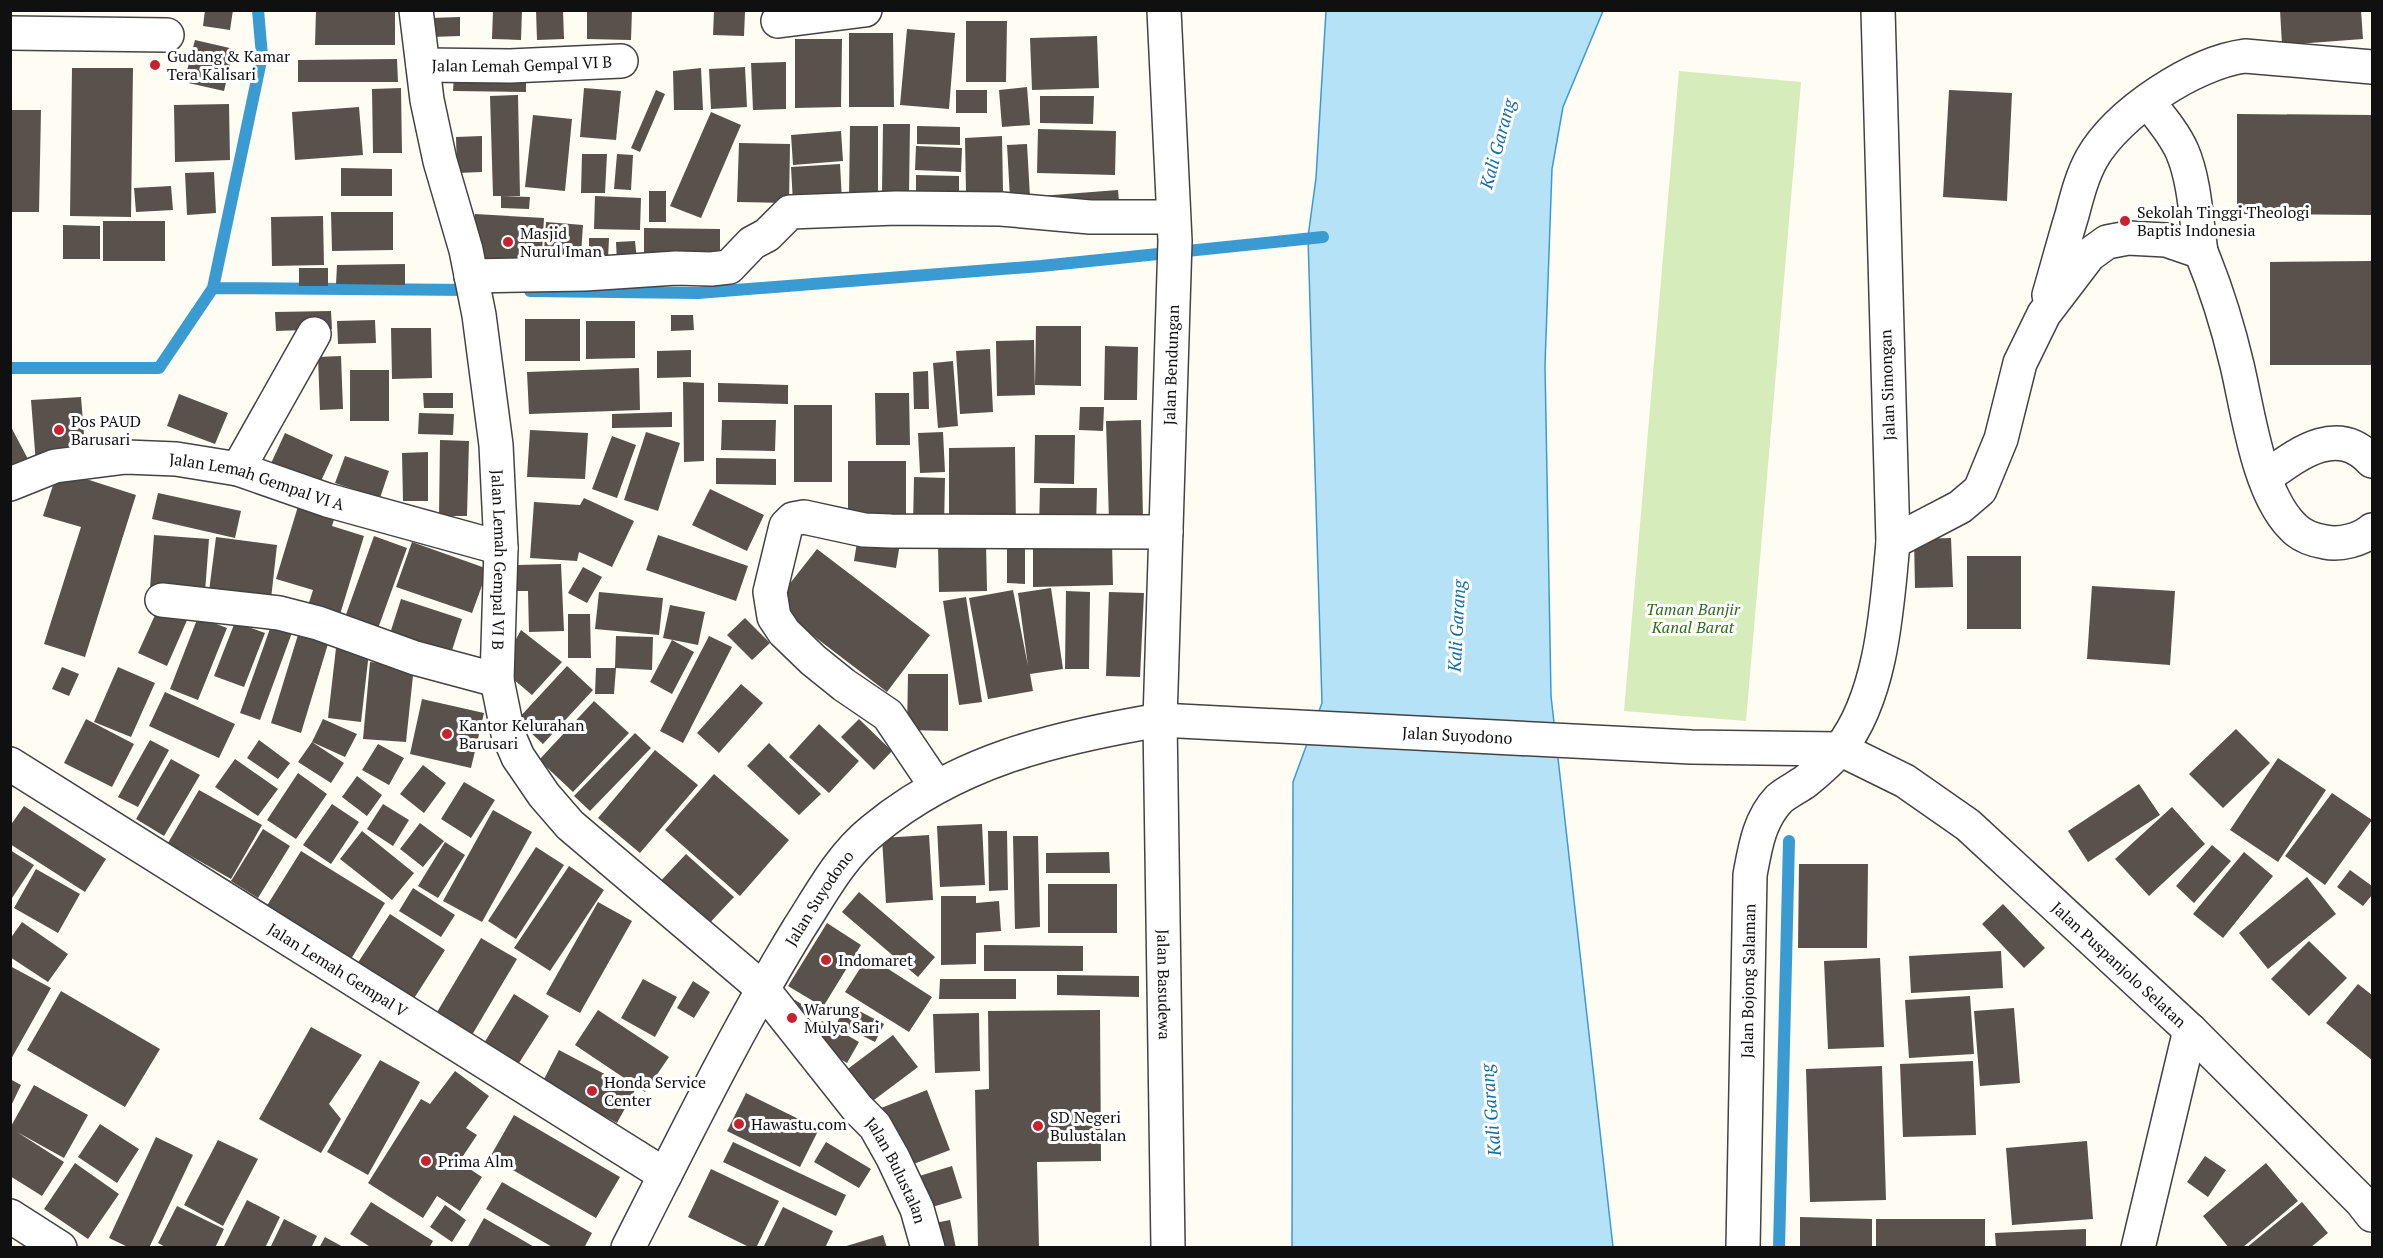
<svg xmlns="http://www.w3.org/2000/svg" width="2383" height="1258" viewBox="0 0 2383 1258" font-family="'PT Serif',serif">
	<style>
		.green { fill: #d6ecbb }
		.water { fill: #b6e2f8; stroke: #3a9bd2; stroke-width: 1.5 }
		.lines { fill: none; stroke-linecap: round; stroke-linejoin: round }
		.stream { stroke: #3a9bd2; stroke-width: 12 }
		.building { fill: #59514c }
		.minor-casing { stroke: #434343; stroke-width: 36 }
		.minor { stroke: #fff; stroke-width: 33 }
		.poi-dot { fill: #c62230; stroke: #fff; stroke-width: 2 }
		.labels { text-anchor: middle; stroke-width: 6; stroke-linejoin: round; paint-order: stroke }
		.poi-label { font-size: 16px; fill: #101010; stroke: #fff; text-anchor: start }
		.street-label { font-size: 16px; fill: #101010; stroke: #fff }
		.park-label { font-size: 16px; font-style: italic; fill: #306b1d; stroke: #fff }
		.water-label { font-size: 18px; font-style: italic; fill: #146ca7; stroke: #fff }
	</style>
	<rect width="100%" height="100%" fill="#fffcf3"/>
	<path class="green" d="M1679,71L1801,82L1746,721L1624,711Z"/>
	<path class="water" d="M1326,11H1603L1563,107L1552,169L1545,365L1551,696L1613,1247L1292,1248L1293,782L1322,703L1308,237L1316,178Z"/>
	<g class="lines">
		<path class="stream" d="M213,288L262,56L258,10
			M530,291L698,293L1041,266L1323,237
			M10,368H159L213,288L473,290
			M1779,1248L1789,841"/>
	</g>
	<path class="building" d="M205,10H233L230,30L203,26Z
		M316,10H395V45H315Z
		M493,10H522L521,40L492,39Z
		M536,10H563L564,39L537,40Z
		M587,10H632L631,40L587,39Z
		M2280,10H2361L2363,39L2282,45Z
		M714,11L745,12L744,36L713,35Z
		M460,17V36L431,37L430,18Z
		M966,21H1007L1006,82H966Z
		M907,29L955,33L949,109L900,105Z
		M849,33H893L894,107H849Z
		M1097,36L1099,88L1032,90L1030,38Z
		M795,39H842L841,107L795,108Z
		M195,40L234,49L224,91L184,82Z
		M397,59L398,82H298V60Z
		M786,62V109L753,110L751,63Z
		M745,67L747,107L711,109L709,69Z
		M72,68H133L131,217L70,216Z
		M701,68L703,110H674L673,71Z
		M454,76L526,77V92L453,91Z
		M1027,87L1030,125L1002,127L999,90Z
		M401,88L402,153H373L372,89Z
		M584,88L621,91L616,140L580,137Z
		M656,90L665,94L640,152L631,148Z
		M956,90H987V113H956Z
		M1949,90L2012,93L2007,201L1943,197Z
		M518,95L520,196H493L490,96Z
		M1040,96H1094L1093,124L1040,123Z
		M229,104L230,160L175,162L174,105Z
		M359,107L363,155L295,160L292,112Z
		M10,110H41L39,212H10Z
		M711,112L741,125L701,218L670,206Z
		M2237,114L2372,115V215L2237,214Z
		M533,115L572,119L565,191L525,187Z
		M883,124H910L909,193H882Z
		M850,126H878V198H849Z
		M917,126L960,127V145L917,144Z
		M1038,129L1116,131L1115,175L1037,173Z
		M841,131L843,161L793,165L791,135Z
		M482,136V172L457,173L456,137Z
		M1002,136L1003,191L966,192L965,138Z
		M739,143L790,144L789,203L737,202Z
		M1027,144L1031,215L1011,216L1007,145Z
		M916,146L962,148L961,172L915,170Z
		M582,154H607L605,193H581Z
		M617,154L633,155L631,190L614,189Z
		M840,164L842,201L793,203L791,167Z
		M341,168L392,169V196H341Z
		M214,172L216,213L187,215L185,173Z
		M916,175L959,176V192H916Z
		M171,186L173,210L136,212L134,188Z
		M1118,190L1121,224L1043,230L1040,196Z
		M649,191H666V222H649Z
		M501,196L530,197L529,209L501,208Z
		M595,196L641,198L640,230L594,229Z
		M331,212H393V250L332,251Z
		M475,214L544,218L541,269L472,265Z
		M323,216L324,265L272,266L271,217Z
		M103,221H165V261H103Z
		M546,222L583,225L580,270L543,267Z
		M63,225L100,226V259H63Z
		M644,228L720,229V263L644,262Z
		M589,238H609L608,259H589Z
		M635,241L637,261L617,262L616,242Z
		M2372,261V365H2270V262Z
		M405,264V285L336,284L337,265Z
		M299,268H328V286H299Z
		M331,311L332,329L276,331L275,312Z
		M671,315H693L694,330L671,331Z
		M525,319H580V361H525Z
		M375,320L376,343L338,344L337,321Z
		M586,321H635V358L586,359Z
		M1036,326H1081V386L1035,385Z
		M391,328H431L432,378L392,379Z
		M1034,340L1035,395L997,396L996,341Z
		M1105,346L1138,347L1137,400H1104Z
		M990,349L993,412L960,414L956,351Z
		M691,350V377L657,378V351Z
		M341,356L343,409L320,410L318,357Z
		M953,361L958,426L938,428L933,363Z
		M639,368L640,410L529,414L527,372Z
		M350,370H389V421H350Z
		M928,371L929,409H914L913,372Z
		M683,382L704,383V461L684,462Z
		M718,383L788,385V404L718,402Z
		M423,393H453V408H424Z
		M875,393H909L910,445H876Z
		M179,394L228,413L215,444L167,426Z
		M81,397L86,460L36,464L31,400Z
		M794,405H832V482H794Z
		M1080,407H1104L1103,431L1079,430Z
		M672,412V427L612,428V414Z
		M419,413L454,414L453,435L418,434Z
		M722,420H776L775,451L721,450Z
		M1141,420L1143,520L1109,521L1106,421Z
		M10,425L29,461L10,470Z
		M530,430L588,433L585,479L527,477Z
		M646,432L680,443L658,511L624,500Z
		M943,432L945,472L920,473L918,433Z
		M285,433L333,455L315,494L267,472Z
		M1035,435H1075L1074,484L1034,483Z
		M612,436L636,445L617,498L592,489Z
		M440,440L469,441L467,516H439Z
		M1015,447L1016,530H949V448Z
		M428,452V501H403L402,453Z
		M345,456L389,471L380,498L335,483Z
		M716,458L776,459V485L716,484Z
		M848,461H906V526H848Z
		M58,470L136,495L85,657L44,644L81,527L43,516Z
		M914,477L945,478L944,528L913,527Z
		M1040,488H1097L1096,528H1039Z
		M710,489L764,515L747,551L692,525Z
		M158,493L241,511L235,538L152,519Z
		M584,498L634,521L612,567L579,552L577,561L530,558L534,502L580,505Z
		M299,503L336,513L332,526L364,536L338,621L306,612L313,590L276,579Z
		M154,535L209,539L205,592L150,588Z
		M658,535L748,566L736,601L646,570Z
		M374,536L407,548L376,634L343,623Z
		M858,536L900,543L896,568L854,561Z
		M216,537L277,545L271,599L209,591Z
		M1951,538L1953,587L1915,588L1914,539Z
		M412,542L488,569L472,613L396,587Z
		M1033,542H1112L1113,585L1033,587Z
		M986,543L987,591L939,592L938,544Z
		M1007,546H1025V584L1007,583Z
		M817,549L930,635L887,692L773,605Z
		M1967,556H2021V629H1967Z
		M561,564L564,631L529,632L528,591H517V565Z
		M583,567L602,577L587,603L568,593Z
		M2092,586L2175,591L2170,665L2087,659Z
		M1051,588L1063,669L1030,674L1033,691L988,699L969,598L1013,590L1028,666L1018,593Z
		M1066,591L1090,592L1089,669H1065Z
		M599,592L663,598L659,635L595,629Z
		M1109,592L1144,593L1140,677L1106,676Z
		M966,597L982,702L959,705L943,601Z
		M401,599L462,619L448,663L387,643Z
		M670,605L705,612L698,645L663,638Z
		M159,606L188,618L167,666L138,653Z
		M568,614H590L591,658H568Z
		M198,617L227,628L198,700L170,689Z
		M745,618L770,643L752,660L727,635Z
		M235,622L265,633L244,687L214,676Z
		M272,623L293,630L260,720L240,713Z
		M301,625L331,634L301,733L271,723Z
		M521,630L562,662L532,695L500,668Z
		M616,636L653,637L652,670L616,668L614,694H595L596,668H615Z
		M709,636L732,647L683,743L660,731Z
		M672,640L694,652L672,694L650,682Z
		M336,648L369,652L361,722L328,718Z
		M370,662L414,666L406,742L363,739Z
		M567,666L593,690L543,744L517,720Z
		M62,667L79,674L69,696L52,689Z
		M118,667L155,683L131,737L94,722Z
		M908,674H948V731L907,730Z
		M741,684L763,703L719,753L697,733Z
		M165,692L235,724L219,758L149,726Z
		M422,699L484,713L471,768L410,754Z
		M594,701L629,733L573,792L539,760Z
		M86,719L134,744L112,787L64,763Z
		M323,719L357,734L345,757L312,742L344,763L331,783L298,762L312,742Z
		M859,719L892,751L874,770L841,737Z
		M819,724L859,761L829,793L789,757Z
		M2236,729L2270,763L2223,808L2189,774Z
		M635,733L651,748L590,811L574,796Z
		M150,740L169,750L138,807L118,797Z
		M259,740L290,763L278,779L247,758Z
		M769,743L821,794L799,815L747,766Z
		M378,744L404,758L389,785L362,770Z
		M655,750L698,785L640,853L598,818Z
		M2278,758L2326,790L2278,862L2230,830Z
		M171,759L200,775L164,836L136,819Z
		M235,759L278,789L258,816L215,787Z
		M423,765L446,783L424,813L400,794Z
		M298,773L327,794L296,839L267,820Z
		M714,774L789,840L740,896L665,830Z
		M357,776L382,795L367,816L342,797Z
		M464,782L495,800L471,838L441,819Z
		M2139,784L2160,815L2088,862L2068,831Z
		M199,790L262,825L231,879L168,843Z
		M2332,793L2372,820L2325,885L2285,856Z
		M332,804L359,822L331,864L303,845Z
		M383,804L409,820L393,846L367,829Z
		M24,806L106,859L85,892L10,844V826Z
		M2172,807L2205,844L2149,896L2115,859Z
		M493,810L532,832L482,922L443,901Z
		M420,823L444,841L423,867L400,849Z
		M982,824L985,885L940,887L937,826Z
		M263,829L290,846L258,898L231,881Z
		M362,831L414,873L392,900L340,859Z
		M988,831H1007L1008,890L989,891Z
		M929,835L933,900L886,903L882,838Z
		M1013,836H1038L1040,927L1015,929Z
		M445,842L465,855L438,898L418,886Z
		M2212,845L2231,861L2194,903L2176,886Z
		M536,847L564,865L516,939L488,921Z
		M10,850L34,865L10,901Z
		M301,851L385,903L348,964L263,912Z
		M1109,852L1110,873H1046V853Z
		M2244,852L2273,876L2223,938L2193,914Z
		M686,854L734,897L704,929L656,886Z
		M1799,864H1868L1867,948H1798Z
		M569,866L604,890L550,971L514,948Z
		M36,869L80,894L58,933L14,908Z
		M2350,870L2372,886V895L2363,906L2337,887Z
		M2307,877L2336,914L2268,969L2239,933Z
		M1048,884H1117V933H1048Z
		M413,888L455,915L441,937L399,911Z
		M859,892L935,957L918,977L842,912Z
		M941,896H976V903L999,901L1001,931L976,933V964L941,965Z
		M598,902L632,921L580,1013L546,994Z
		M2003,904L2045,948L2024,968L1982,924Z
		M390,914L445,950L413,1000L357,964Z
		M22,922L68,954L48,982L10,957V939Z
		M827,923L861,945L823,1007L788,986Z
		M481,938L517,959L469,1040L433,1019Z
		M2309,941L2347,978L2309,1016L2271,979Z
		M984,945L1083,946V971H984Z
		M2001,951L2003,988L1911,993L1909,956Z
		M868,956L932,997L909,1032L845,992Z
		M1880,958L1884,1047L1828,1049L1824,961Z
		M10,966L51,988L10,1061Z
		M1057,975L1139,976V997L1057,995Z
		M643,979L677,997L655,1037L621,1018Z
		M940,979H1016V999H939Z
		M693,981L710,992L694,1018L677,1008Z
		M2358,984L2372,995V1060L2326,1023Z
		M61,991L160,1049L125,1107L27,1050Z
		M514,994L549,1016L512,1074L478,1053Z
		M1970,996L1974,1054L1909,1058L1905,1000Z
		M795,1000L813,1011L804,1026L785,1015Z
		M846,1004L884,1024L875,1042L837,1023Z
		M2014,1008L2020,1083L1980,1086L1974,1011Z
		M598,1010L669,1057L645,1092L575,1045Z
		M1100,1010L1101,1161L1037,1162L1039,1248H978L975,1090L989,1089L988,1011Z
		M979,1013L980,1071L935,1073L933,1014Z
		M822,1021L859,1042L847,1063L810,1041Z
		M311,1027L362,1055L329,1104L341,1119L321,1153L259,1119Z
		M893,1035L918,1067L866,1106L841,1074Z
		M559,1050L635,1090L617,1123L542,1083Z
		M380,1060L420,1082L368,1175L327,1152Z
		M1973,1061L1976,1135L1903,1137L1900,1064Z
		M1882,1066L1886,1200L1810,1202L1806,1069Z
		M455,1071L489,1096L466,1128L477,1135L459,1162L482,1177L460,1211L437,1196L423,1218L368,1183L421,1099L430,1104Z
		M10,1079L21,1085L10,1108Z
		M34,1085L88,1115L64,1158L17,1132L64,1162L42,1196L10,1176V1128Z
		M927,1090L950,1150L898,1170L876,1110Z
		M746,1093L819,1129L800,1167L727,1131Z
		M514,1115L620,1177L596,1218L490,1157Z
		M100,1124L139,1149L117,1183L78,1157Z
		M156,1137L193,1155L149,1248H130L109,1238Z
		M218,1140L258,1159L223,1226L184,1205Z
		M2087,1141L2093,1219L2012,1225L2006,1148Z
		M733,1142L846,1195L836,1216L723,1162Z
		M826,1142L871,1169L859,1188L814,1162Z
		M2205,1156L2226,1170L2208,1197L2187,1182Z
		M75,1163L119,1194L88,1239L44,1209Z
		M2266,1163L2298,1201L2242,1248H2229L2203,1216Z
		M952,1166L962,1198L916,1212L906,1180Z
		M711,1169L779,1201L756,1248H751L688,1217Z
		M502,1182L592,1233L584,1248H554L486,1209Z
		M247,1200L280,1217L265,1248H223Z
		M371,1202L433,1241L429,1248H372L350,1234Z
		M2302,1202L2328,1233L2310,1248H2246Z
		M445,1205L466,1220L452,1242L430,1227Z
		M177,1206L224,1229L215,1248H167L158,1243Z
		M783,1207L833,1231L825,1248H763Z
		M1800,1217L1872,1219V1248H1800Z
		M484,1218L536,1248H467Z
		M284,1219L317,1236L311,1248H270Z
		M1876,1219H1985V1248H1876Z
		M950,1220L956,1248H924L919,1226Z
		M2086,1229V1248H1996L1995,1233Z
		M883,1235L887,1248H843V1247Z
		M325,1237L345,1248H319Z"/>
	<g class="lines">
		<g class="minor-casing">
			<g id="minor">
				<path id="s1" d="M416,10L427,100L440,161L466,250L479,315L496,445L501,548L497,680L508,734L518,757L544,795L570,825L762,988L858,1109L875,1126L893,1158L917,1209L928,1248"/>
				<path id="s2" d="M1164,10L1175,241L1160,720L1168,1248"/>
				<path d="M778,21L865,10"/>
				<path d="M10,33L167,35"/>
				<path id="s3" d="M423,65L510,66L621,61"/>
				<path d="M2148,102C2160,117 2174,133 2182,151C2195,181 2196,220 2201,252"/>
				<path d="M471,276L585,274L676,268L711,269L729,267L752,243L767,235L790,212L896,208L1001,209L1090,217H1172"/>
				<path d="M2049,295C2057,268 2064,241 2072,215C2077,196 2082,176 2092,158C2118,113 2193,63 2245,56L2372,67"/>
				<path d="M238,469L314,334"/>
				<path d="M2266,477C2298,454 2337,423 2372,461"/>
				<path id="s4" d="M10,484L55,466L126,457L176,459L238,469L327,500L501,548"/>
				<path d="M1893,542L1960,507L1980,490L2001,439L2020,363L2044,314L2089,255L2107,242L2128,238L2166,240L2201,252C2216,288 2228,327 2237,365C2248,411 2258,493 2293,527C2301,536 2313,540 2325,542C2340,545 2361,540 2372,530"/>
				<path d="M162,600L279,613L318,623L415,658L497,680"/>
				<path id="s5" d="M10,764L665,1175"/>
				<path d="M936,786L888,715L844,685L813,660L784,632L774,617L770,592L786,526L793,519L804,517L864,530L891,531L1166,532"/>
				<path d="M10,1216L60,1248"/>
				<path id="s6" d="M628,1248C683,1140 736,1031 799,928C821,894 840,857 872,831C956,761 1054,738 1160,720L1691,747L1840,749L1905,781L1968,825L2190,1030L2361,1201L2372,1215"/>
				<path id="s7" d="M1743,1248L1750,875C1755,848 1759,820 1779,799C1787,792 1798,787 1806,781C1817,772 1831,760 1840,749C1882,696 1887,608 1893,542L1878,10"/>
				<path d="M2138,1248L2190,1030"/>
			</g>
		</g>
		<use href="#minor" class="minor"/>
	</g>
	<g class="poi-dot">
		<circle cx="155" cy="65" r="6"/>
		<circle cx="2125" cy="221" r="6"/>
		<circle cx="508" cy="242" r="6"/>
		<circle cx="59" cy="430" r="6"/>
		<circle cx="447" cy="734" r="6"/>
		<circle cx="826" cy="960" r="6"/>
		<circle cx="792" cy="1018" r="6"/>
		<circle cx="592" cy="1091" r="6"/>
		<circle cx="739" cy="1124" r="6"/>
		<circle cx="1038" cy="1126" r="6"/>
		<circle cx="426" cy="1161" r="6"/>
	</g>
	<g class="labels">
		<g class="poi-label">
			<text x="167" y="62">Gudang &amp; Kamar<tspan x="167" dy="18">Tera Kalisari</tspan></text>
			<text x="2137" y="218">Sekolah Tinggi Theologi<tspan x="2137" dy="18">Baptis Indonesia</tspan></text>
			<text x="520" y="239">Masjid<tspan x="520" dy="18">Nurul Iman</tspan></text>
			<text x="71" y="427">Pos PAUD<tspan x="71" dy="18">Barusari</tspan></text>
			<text x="459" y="731">Kantor Kelurahan<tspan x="459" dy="18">Barusari</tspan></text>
			<text x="838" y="966">Indomaret</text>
			<text x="804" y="1015">Warung<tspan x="804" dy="18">Mulya Sari</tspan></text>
			<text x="604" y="1088">Honda Service<tspan x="604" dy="18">Center</tspan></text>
			<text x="1050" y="1123">SD Negeri<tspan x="1050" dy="18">Bulustalan</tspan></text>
			<text x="751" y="1130">Hawastu.com</text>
			<text x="438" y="1167">Prima Alm</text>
		</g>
		<g class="street-label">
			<text dy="6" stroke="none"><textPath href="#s3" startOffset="99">Jalan Lemah Gempal VI B</textPath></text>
			<text transform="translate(1171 365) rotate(-88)" y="6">Jalan Bendungan</text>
			<text transform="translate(1887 385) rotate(-92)" y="6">Jalan Simongan</text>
			<text dy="6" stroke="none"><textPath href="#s4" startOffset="254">Jalan Lemah Gempal VI A</textPath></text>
			<text dy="6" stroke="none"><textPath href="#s1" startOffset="558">Jalan Lemah Gempal VI B</textPath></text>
			<text dy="6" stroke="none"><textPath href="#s6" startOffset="1095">Jalan Suyodono</textPath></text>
			<text dy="6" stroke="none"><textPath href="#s6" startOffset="399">Jalan Suyodono</textPath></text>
			<text dy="6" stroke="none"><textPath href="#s6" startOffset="1833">Jalan Puspanjolo Selatan</textPath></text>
			<text dy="6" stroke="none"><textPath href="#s5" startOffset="387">Jalan Lemah Gempal V</textPath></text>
			<text dy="6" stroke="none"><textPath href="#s7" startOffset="267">Jalan Bojong Salaman</textPath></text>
			<text dy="6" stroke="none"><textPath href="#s2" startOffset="975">Jalan Basudewa</textPath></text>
			<text dy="6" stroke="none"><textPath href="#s1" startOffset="1324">Jalan Bulustalan</textPath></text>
		</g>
		<g class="park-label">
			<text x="1693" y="615">Taman Banjir<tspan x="1693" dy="18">Kanal Barat</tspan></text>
		</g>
		<g class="water-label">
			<text transform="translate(1498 144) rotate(-75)" y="6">Kali Garang</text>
			<text transform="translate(1457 626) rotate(-87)" y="6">Kali Garang</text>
			<text transform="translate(1491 1110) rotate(-95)" y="6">Kali Garang</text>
		</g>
	</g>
	<rect width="2383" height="1258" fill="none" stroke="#101010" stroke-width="24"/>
</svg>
